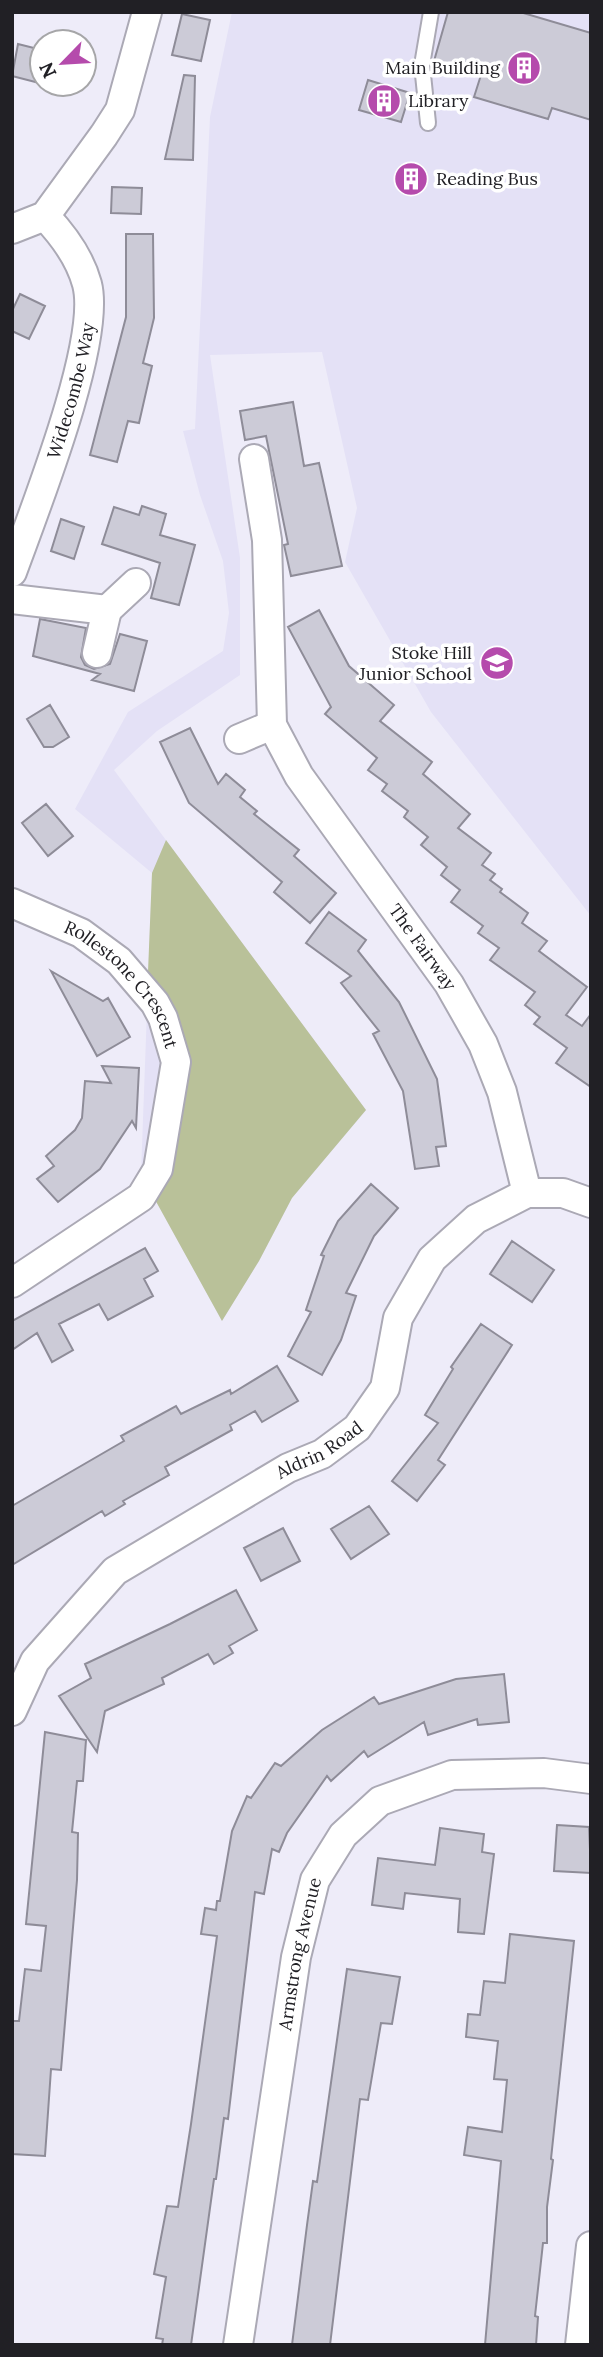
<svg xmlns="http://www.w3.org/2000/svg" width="603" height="2357" viewBox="0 0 603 2357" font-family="Lora,serif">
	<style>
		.built { fill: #e4e1f6 }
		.green { fill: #b9c199 }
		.building { fill: #cccbd7; stroke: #8e8c98; stroke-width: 2 }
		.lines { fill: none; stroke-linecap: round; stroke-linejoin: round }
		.service-casing { stroke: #aba9b5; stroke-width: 18 }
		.minor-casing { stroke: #aba9b5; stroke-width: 32 }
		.service { stroke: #fff; stroke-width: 14 }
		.minor { stroke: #fff; stroke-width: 28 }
		.labels { text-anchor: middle; stroke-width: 7; stroke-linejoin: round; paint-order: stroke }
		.poi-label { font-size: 18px; fill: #212025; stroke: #fff; text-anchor: end }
		.street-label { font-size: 18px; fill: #212025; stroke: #fff }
	</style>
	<rect width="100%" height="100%" fill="#eeecf9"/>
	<path class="built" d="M232,12H591V916L431,712L345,562L357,508L322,352L210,355L240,558V675L157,731L114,770L366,1110L292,1198L259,1261L222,1321L141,1174L152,873L75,809L128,712L223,651L229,613L223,561L200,495L183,431L195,429L210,117Z"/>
	<path class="green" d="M166,840L366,1110L292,1198L259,1261L222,1321L153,1196L183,1063L174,1007L148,972L152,873Z"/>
	<path class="building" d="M448,12H520L591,33V120L552,108L548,119L474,97L481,75L434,61Z
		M182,14L210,20L201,61L172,55Z
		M18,44L42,50V84L47,85L12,76Z
		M184,75L195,76L193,160L165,159Z
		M368,80L410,93L401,122L359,110Z
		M112,187L142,188L141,214L111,213Z
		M126,234H153L154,318L143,363L152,366L144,401L139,423L128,421L117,462L90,455L126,317Z
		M20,294L45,306L29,339L12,331V311Z
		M293,402L304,466L319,463L342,566L291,576L284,545L288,544L266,436L245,440L240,411Z
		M142,506L166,514L160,535L195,545L179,605L151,598L160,563L102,544L114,507L139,515Z
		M61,519L84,527L74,559L51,551Z
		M319,610L349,666L394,705L380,721L432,762L423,774L470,814L458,828L491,853L482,865L495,874L490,880L502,889L500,892L528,913L522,923L547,941L539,951L587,987L566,1015L582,1026L591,1014V1087L556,1063L567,1048L534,1024L540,1017L525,1005L535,992L490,960L499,948L478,933L483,926L451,902L460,890L441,875L447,867L421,845L428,837L404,817L408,811L382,791L387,784L368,770L377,758L325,714L331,707L288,627Z
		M40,619L86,628L81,657L85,665L94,669L110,664L120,634L147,641L134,691L92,680L100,674L33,656Z
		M50,705L69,737L53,747H44L27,719Z
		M190,728L218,784L226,774L245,790L240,797L257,811L254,814L299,850L294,856L336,893L310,923L274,892L282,882L189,803L160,742Z
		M46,804L73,836L48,856L22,823Z
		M329,912L366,940L358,951L399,1002L437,1079L446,1146L436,1147L439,1166L415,1169L403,1091L373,1034L379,1031L341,983L351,976L306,943Z
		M51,971L103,1001L108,998L130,1037L97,1056Z
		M102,1066L139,1068L136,1128L132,1121L100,1169L58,1202L37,1179L54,1166L46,1156L75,1130L82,1118L85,1081L111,1083Z
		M371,1184L398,1208L374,1236L346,1293L356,1296L341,1340L322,1375L288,1356L311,1312L306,1310L324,1256L321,1255L338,1221Z
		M512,1241L554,1270L532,1302L490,1274Z
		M145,1248L158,1271L144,1279L153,1296L108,1320L99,1304L59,1324L73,1350L52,1362L37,1333L12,1350V1321Z
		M481,1324L512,1345L438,1460L445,1465L417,1501L392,1481L438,1423L425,1415L453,1369L451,1367Z
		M277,1366L298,1401L262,1422L255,1411L230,1425L232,1430L165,1467L169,1475L123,1501L125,1504L105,1516L102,1511L12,1565V1506L124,1441L121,1436L176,1406L181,1414L230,1390L231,1394Z
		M369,1506L389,1534L351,1559L331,1529Z
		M283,1528L300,1561L261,1581L244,1548Z
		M236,1590L257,1630L229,1646L233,1653L214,1664L208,1654L162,1678L164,1684L105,1711L97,1752L59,1696L91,1678L85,1664L170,1624Z
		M504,1674L509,1722L478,1725L477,1719L428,1735L424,1722L368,1757L364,1751L331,1781L327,1776L287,1833L279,1852L272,1849L264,1894L255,1892L228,2119L224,2118L216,2179H214L191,2345H162L163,2339L156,2338L166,2277L154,2274L167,2206L178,2207L191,2124L217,1936L201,1934L205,1908L216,1910L217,1901H220L232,1831L247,1796L251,1798L275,1763L281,1766L322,1730L374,1697L379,1704L456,1679Z
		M45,1732L86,1740L83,1781H77L72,1832L78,1833L77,1880L61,2070L51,2069L45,2156L12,2154V2021H19L25,1969L41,1971L46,1926L26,1924Z
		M557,1825L589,1827L591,1873L554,1871Z
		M440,1828L484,1834L482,1852L494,1854L484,1934L458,1932L460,1899L405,1893L403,1909L372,1905L378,1858L435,1865Z
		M510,1934L574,1941L551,2159L553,2160L547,2207V2243H543L535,2316L538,2317L536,2345H485L501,2161L464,2155L468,2127L502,2132L507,2080L494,2079L498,2041L466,2037L468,2014L480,2015L484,1981L505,1983Z
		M347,1969L400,1977L392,2024L381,2023L368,2100L360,2099L330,2345H292L307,2225L313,2181L317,2182Z"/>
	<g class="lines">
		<g class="service-casing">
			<path id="service" d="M428,123L422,65L431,12"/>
		</g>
		<g class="minor-casing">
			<g id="minor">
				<path d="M12,229L45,216L104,135L120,110L147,12"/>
				<path id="s1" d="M254,459L267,540L272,725L299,776L449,984L483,1044L502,1092L527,1193"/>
				<path id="s2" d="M12,572C34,511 102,341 87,284C80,258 63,235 45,216"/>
				<path d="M12,599L107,610L136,583"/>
				<path d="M97,653L107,610"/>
				<path d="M239,739L272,725"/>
				<path id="s3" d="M12,903L81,933L119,961L155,1003L163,1018L176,1062L158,1169L141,1197L12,1283"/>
				<path id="s4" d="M12,1711L35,1661L115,1571L288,1468L322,1454L357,1428L385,1388L398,1318L432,1259L476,1219L527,1193H563L591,1203"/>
				<path id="s5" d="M238,2345L296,1957L315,1880L343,1835L380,1801L452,1775L544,1773L591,1779"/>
				<path d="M580,2345L591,2246"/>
			</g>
		</g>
		<use href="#service" class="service"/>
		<use href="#minor" class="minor"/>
	</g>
	<defs>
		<g id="building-disc" transform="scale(1.75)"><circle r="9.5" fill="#b54bac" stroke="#fff"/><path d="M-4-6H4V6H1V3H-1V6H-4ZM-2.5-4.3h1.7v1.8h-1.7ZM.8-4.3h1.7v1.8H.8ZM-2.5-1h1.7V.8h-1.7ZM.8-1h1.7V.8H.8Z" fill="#fff"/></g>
		<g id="school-disc" transform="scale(1.75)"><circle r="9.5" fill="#b54bac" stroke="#fff"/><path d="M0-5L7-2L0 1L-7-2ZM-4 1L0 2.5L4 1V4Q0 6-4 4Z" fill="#fff"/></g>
	</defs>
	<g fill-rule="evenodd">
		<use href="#building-disc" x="524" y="68"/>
		<use href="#building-disc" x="384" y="101"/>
		<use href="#building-disc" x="411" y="179"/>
		<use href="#school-disc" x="497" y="663"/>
	</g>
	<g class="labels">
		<g class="poi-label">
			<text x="500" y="74">Main Building</text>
			<text x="408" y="107" text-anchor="start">Library</text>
			<text x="436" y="185" text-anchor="start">Reading Bus</text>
			<text x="472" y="659">Stoke Hill<tspan x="472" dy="21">Junior School</tspan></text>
		</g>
		<g class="street-label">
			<text dy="6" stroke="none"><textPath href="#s2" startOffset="191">Widecombe Way</textPath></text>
			<text dy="6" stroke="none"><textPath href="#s1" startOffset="536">The Fairway</textPath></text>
			<text dy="6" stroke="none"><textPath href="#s3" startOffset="142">Rollestone Crescent</textPath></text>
			<text dy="6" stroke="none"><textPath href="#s4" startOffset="413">Aldrin Road</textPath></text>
			<text dy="6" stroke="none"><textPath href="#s5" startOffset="396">Armstrong Avenue</textPath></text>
		</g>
	</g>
	<rect width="603" height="2357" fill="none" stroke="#212025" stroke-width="28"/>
	<g transform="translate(63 63) rotate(245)"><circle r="33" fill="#ffffff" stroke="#a6a6a8" stroke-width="2"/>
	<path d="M0-5L12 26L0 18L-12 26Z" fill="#b54bac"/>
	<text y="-10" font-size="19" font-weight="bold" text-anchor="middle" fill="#212025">N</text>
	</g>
</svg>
